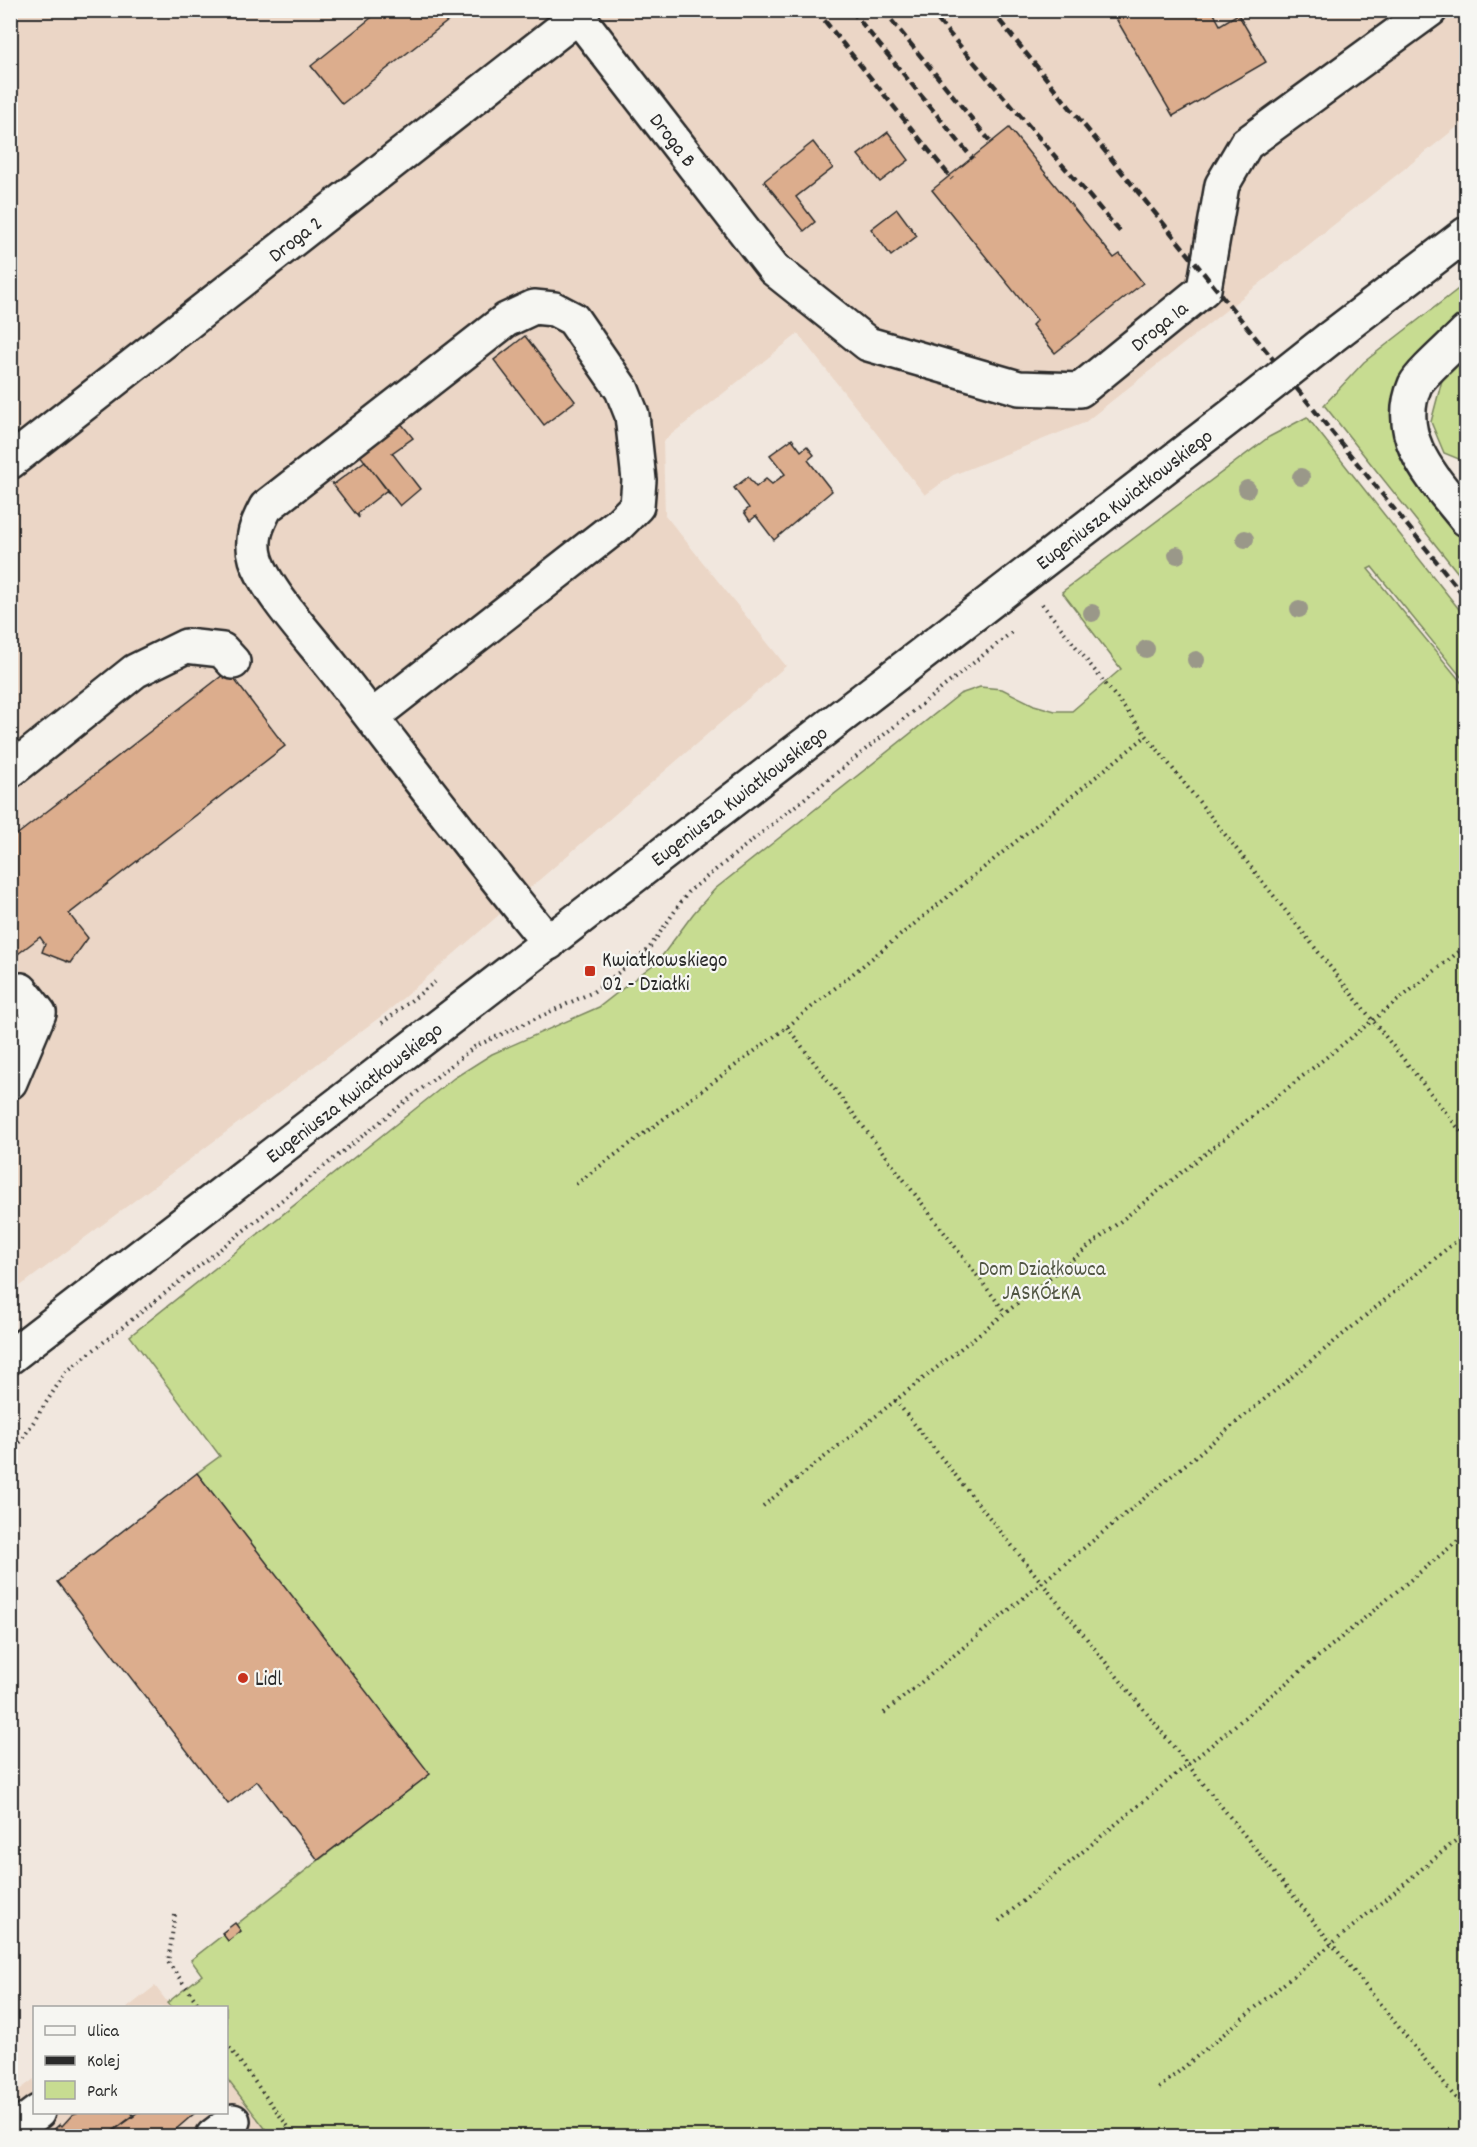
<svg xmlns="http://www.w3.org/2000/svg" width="1477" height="2147" viewBox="0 0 1477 2147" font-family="Dekko,sans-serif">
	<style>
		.built { fill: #ebd6c6 }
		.green { fill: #c7dc91; stroke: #79845e; stroke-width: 1.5 }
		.building { fill: #dcad8d; stroke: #2b2b2b; stroke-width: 1.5 }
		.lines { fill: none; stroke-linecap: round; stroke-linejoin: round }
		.minor-casing { stroke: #2b2b2b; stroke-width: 38 }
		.major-casing { stroke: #2b2b2b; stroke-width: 38 }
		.path { stroke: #2b2b2b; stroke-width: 4; stroke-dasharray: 1.5 4.5; stroke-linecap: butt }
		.minor { stroke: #f6f6f2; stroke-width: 33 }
		.major { stroke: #f6f6f2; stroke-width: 33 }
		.rail { stroke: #2b2b2b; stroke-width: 4.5; stroke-dasharray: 9 4.5; stroke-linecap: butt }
		.major-bridge-casing { stroke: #2b2b2b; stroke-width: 38; stroke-linecap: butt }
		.major-bridge { stroke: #f6f6f2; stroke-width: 33 }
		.tree { fill: #9a9889 }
		.poi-dot { fill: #c8321e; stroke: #f6f6f2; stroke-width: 2 }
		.labels { text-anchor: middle; stroke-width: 4.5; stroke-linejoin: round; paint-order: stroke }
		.street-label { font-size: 21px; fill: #2b2b2b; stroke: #f6f6f2 }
		.poi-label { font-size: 21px; fill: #2b2b2b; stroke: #f6f6f2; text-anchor: start }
		.park-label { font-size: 21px; fill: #525744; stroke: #f6f6f2 }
	</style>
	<rect width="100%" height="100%" fill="#f1e7de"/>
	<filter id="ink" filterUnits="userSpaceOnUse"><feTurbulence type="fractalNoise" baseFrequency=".0167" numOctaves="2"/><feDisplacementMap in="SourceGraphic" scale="12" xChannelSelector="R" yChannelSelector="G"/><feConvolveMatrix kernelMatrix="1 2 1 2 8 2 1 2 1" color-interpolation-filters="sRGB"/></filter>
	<g filter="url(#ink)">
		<path class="built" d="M11,11H1466V120L1084,423L953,475L925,495L798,334L663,441L665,515L786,666L388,1011L11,1293Z
			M155,1986L171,2007L127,2008Z
			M34,2079V2112H226L227,2079L270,2136H11L10,2097Z"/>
		<path class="green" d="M1466,283V315L1409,376L1423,487L1466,538V583L1324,405L1364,362Z
			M1466,344V462L1444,453L1431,422L1446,365Z
			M1307,417L1466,618V683L1372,567L1368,569L1466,688V2136H271L227,2079L226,2008L171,2007L167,2003L202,1975L191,1960L429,1774L197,1473L220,1456L130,1336L454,1078L492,1054L599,1007L659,960L693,914L715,889L960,694L980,687L1002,689L1034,705L1055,711H1072L1121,669L1062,592L1269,437Z"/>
		<path class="building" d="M381,10H462L342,104L311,66Z
			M1111,10H1212L1220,25L1238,14L1266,62L1173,116Z
			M1009,128L1114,258L1120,254L1143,283L1055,353L1032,325L1037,320L932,190Z
			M888,132L909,160L880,182L858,155Z
			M813,142L833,168L796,197L815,222L804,231L764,181Z
			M897,209L917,236L891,256L871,229Z
			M525,336L575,401L544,425L494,360Z
			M400,422L413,438L392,453L420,489L400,506L359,454Z
			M792,439L801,451L807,446L814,455L808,460L832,491L774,540L756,516L750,521L744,512L749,508L734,488L748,477L756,487L766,479L772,484L785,474L770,455Z
			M365,461L389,493L386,491L358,513L359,518L331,482L334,484Z
			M228,671L285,746L69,914L88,938L70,963L42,952L45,944L40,937L10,960V840Z
			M197,1473L430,1774L318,1860L257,1781L228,1804L57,1582Z
			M235,1923L241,1931L228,1941L222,1933Z
			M79,2112H131L134,2116L106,2136H46L45,2135L47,2136L60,2124L62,2126L73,2114Z
			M138,2112H196L168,2136H106Z"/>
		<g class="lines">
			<g class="minor-casing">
				<g id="minor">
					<path id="s1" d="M573,10L774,269L868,344L1019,388L1080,390L1204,289L1222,185L1246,144L1430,10"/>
					<path d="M1466,332C1455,344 1421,373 1415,385C1392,439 1436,481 1466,519"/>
					<path id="s2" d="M10,462L577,17"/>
					<path d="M372,717L619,524L637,506L639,480L632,415L622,390L573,319L554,309L534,307L506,320L266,507C257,524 250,539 256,559C267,593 312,640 335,670C406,761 475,854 549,943"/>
					<path d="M10,771L135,671L186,646L222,650L233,662"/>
					<path d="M10,999L21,990L39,1013L10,1082"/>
					<path d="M10,2133L38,2112"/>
					<path d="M213,2136L233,2121"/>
				</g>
			</g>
			<g class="major-casing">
				<g id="major">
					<path d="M1330,338L1466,234"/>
					<path id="s3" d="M10,1357L1239,410"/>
				</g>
			</g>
			<path class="path" d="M1042,604L1466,1138
				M382,1023L435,982
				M787,1027L1005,1312
				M576,1184L787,1027L1145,737
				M895,1400L1466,2111
				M10,1458L66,1372L474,1047L593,992L648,950L688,892L1012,632
				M763,1506L1466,946
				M884,1713L1466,1233
				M175,1915L168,1962L201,2008
				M999,1921L1466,1534
				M226,2043L295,2136
				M1159,2088L1466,1832"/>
			<use href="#minor" class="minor"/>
			<use href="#major" class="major"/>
			<path class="rail" d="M816,10L952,179
				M851,10L973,159
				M883,10L990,141
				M929,10L1122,234
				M991,10L1466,598"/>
			<g class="major-bridge-casing">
				<path id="major-bridge" d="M1239,410L1330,338"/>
			</g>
			<use href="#major-bridge" class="major-bridge"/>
		</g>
		<g class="tree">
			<circle cx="1301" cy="477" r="9"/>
			<circle cx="1247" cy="489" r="9"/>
			<circle cx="1245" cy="539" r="9"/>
			<circle cx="1177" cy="555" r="9"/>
			<circle cx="1299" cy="609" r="9"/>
			<circle cx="1092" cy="613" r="9"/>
			<circle cx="1146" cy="649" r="9"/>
			<circle cx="1196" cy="660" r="9"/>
		</g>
	</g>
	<g class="poi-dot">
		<rect x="584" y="965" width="12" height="12" rx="3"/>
		<circle cx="243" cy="1678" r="6"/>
	</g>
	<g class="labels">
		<g class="street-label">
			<text dy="7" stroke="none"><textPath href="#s1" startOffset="164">Droga B</textPath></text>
			<text dy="7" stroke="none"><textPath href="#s2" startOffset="362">Droga 2</textPath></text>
			<text dy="7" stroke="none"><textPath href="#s1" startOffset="768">Droga 1a</textPath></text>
			<text dy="7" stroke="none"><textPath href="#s3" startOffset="1406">Eugeniusza Kwiatkowskiego</textPath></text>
			<text dy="7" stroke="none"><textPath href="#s3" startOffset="920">Eugeniusza Kwiatkowskiego</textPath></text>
			<text dy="7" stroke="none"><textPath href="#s3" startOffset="434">Eugeniusza Kwiatkowskiego</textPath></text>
		</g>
		<g class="poi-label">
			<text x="602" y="966">Kwiatkowskiego<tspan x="602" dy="24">02 - Działki</tspan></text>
			<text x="255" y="1685">Lidl</text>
		</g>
		<g class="park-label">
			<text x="1042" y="1275">Dom Działkowca<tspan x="1042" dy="24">JASKÓŁKA</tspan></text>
		</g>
	</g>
	<rect width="1477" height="2147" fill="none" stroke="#f6f6f2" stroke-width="36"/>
	<rect x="18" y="18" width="1441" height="2111" fill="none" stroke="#2b2b2b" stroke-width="2" filter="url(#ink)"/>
	<rect x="33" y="2006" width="195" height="108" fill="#f6f6f2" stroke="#a5a5a2" stroke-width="1.5"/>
	<rect x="45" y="2026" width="30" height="9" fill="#f6f6f2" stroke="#a5a5a2" stroke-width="1.5"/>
	<text x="87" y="2036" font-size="18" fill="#2b2b2b">Ulica</text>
	<rect x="45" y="2056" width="30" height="9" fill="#2b2b2b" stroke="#a5a5a2" stroke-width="1.5"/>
	<text x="87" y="2066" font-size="18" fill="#2b2b2b">Kolej</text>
	<rect x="45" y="2081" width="30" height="18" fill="#c7dc91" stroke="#a5a5a2" stroke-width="1.5"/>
	<text x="87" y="2096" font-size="18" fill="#2b2b2b">Park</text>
</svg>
